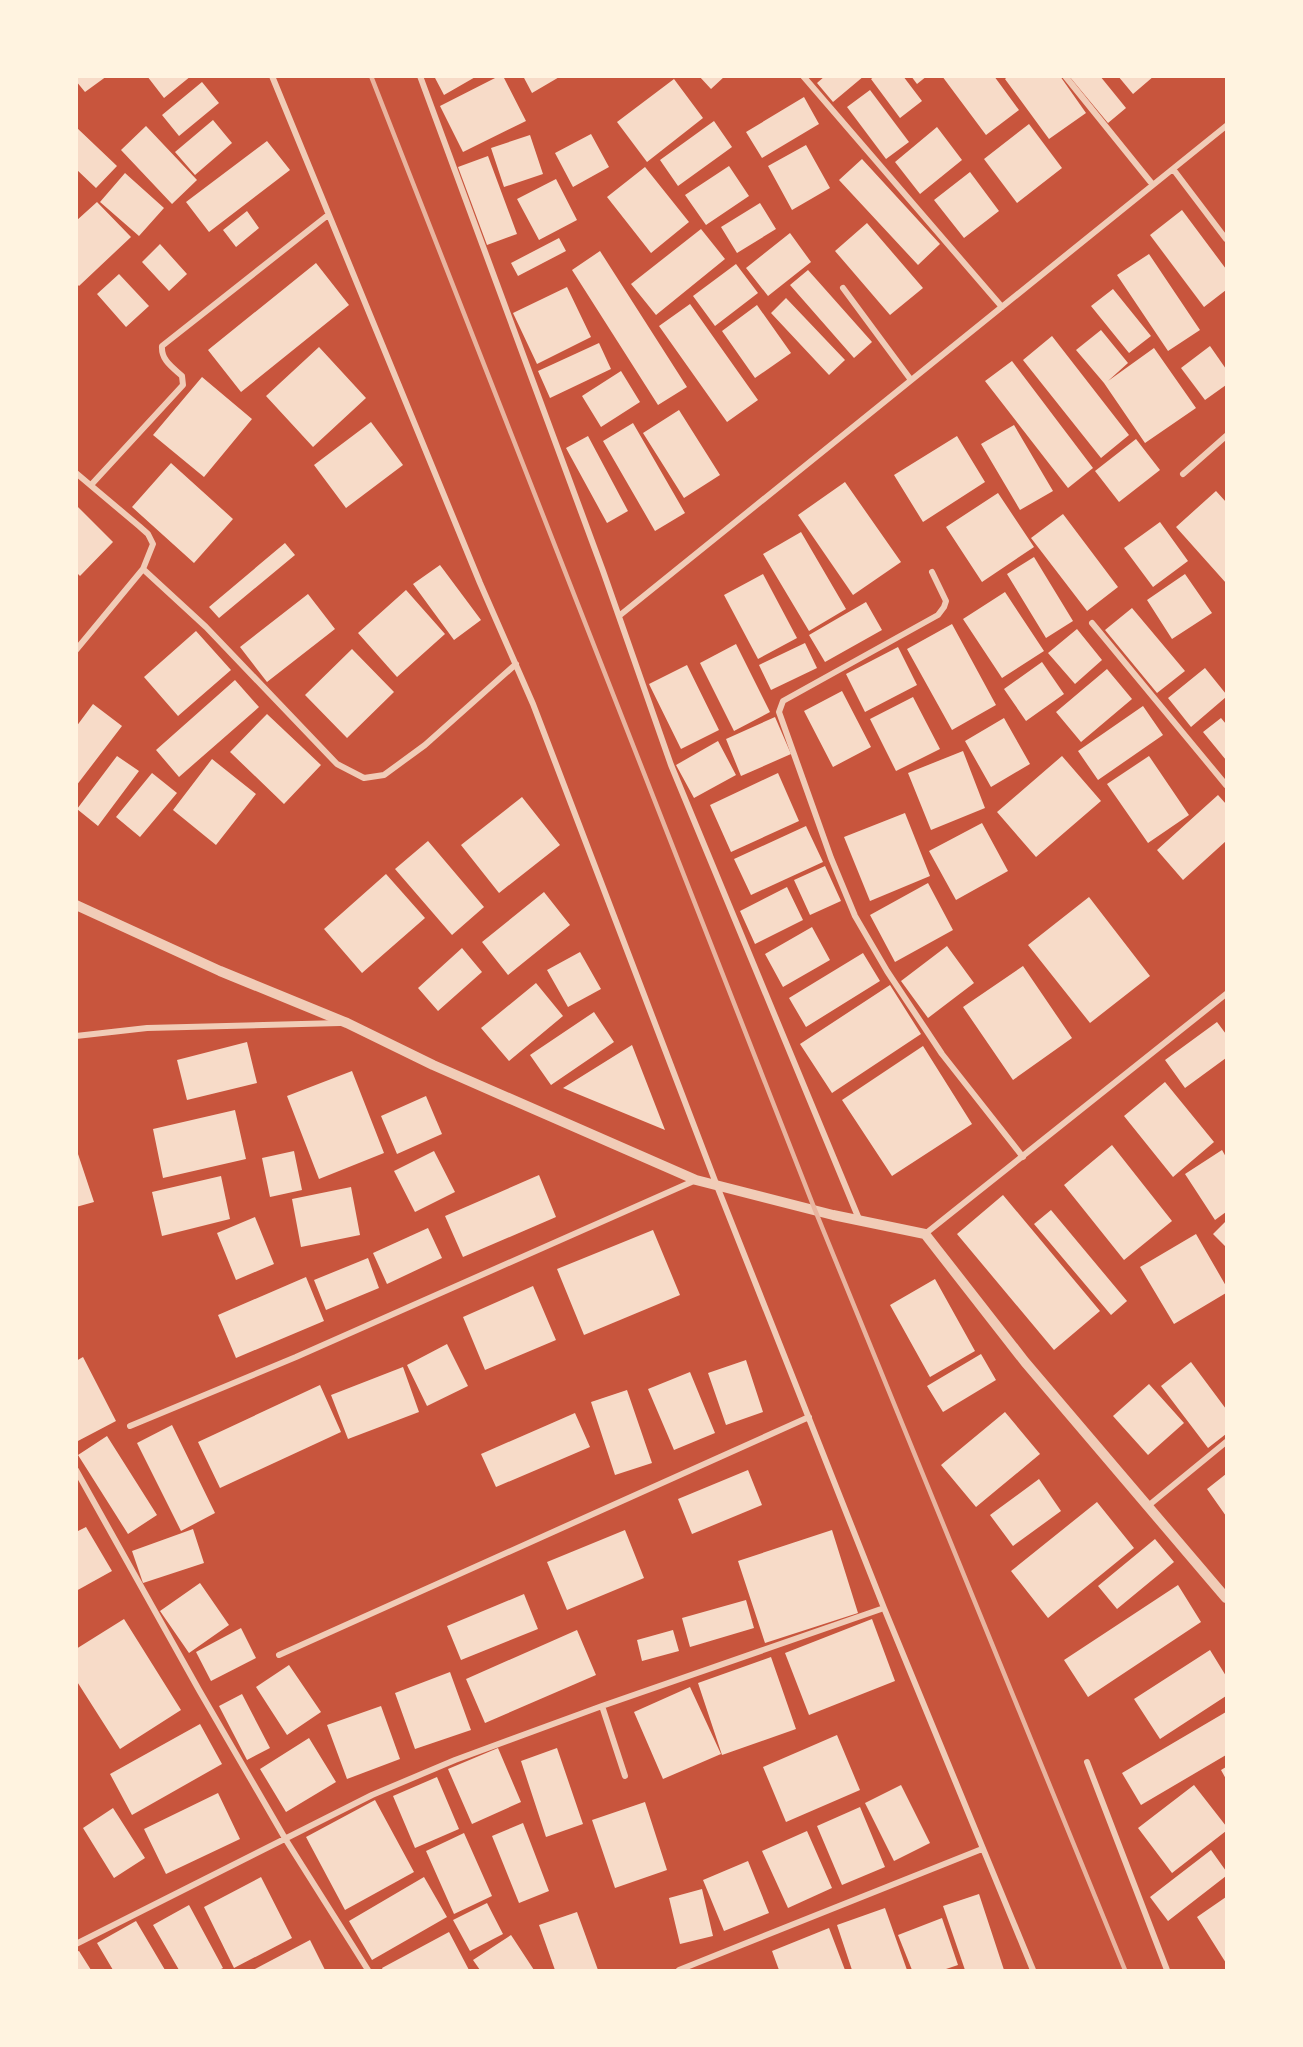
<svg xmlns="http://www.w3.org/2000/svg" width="1303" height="2047" viewBox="0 0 1303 2047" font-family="Overpass,sans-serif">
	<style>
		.building { fill: #f7dbc8 }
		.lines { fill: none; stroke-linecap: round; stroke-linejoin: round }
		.minor { stroke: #f1ccb7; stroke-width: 6 }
		.tertiary { stroke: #f1ccb7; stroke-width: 10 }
		.rail { stroke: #e9b49f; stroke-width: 4.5 }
	</style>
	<rect width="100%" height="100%" fill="#c8553d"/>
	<path class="building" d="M76,76H107L85,92L76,81Z
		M147,76H191L164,98Z
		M434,76H477L444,95Z
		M499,76H503L526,121L463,152L440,106Z
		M523,76H561L532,93Z
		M699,76H725L711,89Z
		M825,76H864L833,102L817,83Z
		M875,76H903L922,101L900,118L871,79Z
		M911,76H927L917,84Z
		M942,76H994L1019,110L986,135Z
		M1008,76H1060L1086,113L1049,139L1005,79Z
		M1069,76H1100L1126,108L1108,123Z
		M1118,76H1154L1133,94Z
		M674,79L703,118L647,162L617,122Z
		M202,82L219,103L179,136L162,115Z
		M870,90L909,142L886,159L847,107Z
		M804,97L819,124L762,158L746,132Z
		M213,120L232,143L195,175L175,152Z
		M714,121L732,147L678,186L660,160Z
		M1029,124L1062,168L1017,203L984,159Z
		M146,126L197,180L172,204L121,150Z
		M76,127L117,166L96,188L76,169Z
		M937,127L962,160L920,194L895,162Z
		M591,134L609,167L573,187L555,153Z
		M530,135L543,174L504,187L491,148Z
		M267,141L290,170L209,232L186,202Z
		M806,145L830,188L792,210L768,166Z
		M488,156L517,234L487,245L458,167Z
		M862,159L940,244L918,265L839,180Z
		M729,166L749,196L706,225L685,195Z
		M645,167L689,222L651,253L607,197Z
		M970,172L999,211L964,238L934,200Z
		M125,173L164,208L139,236L100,202Z
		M556,179L577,220L539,240L517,199Z
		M97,202L131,237L79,286L76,283V221Z
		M760,203L776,229L737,253L721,227Z
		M1182,210L1226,269V290L1204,307L1150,235Z
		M247,211L259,228L236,247L223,230Z
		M867,223L923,288L890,315L835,251Z
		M701,229L725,259L656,315L631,284Z
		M790,233L811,262L768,296L746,268Z
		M559,238L566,251L518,276L511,263Z
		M160,244L187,274L169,291L142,262Z
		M600,251L687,387L658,405L572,270Z
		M1149,254L1200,330L1168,351L1117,275Z
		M316,263L349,305L241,392L208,350Z
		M736,264L758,293L715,326L693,296Z
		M808,270L872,342L854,358L790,285Z
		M119,274L149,306L126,327L97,294Z
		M567,287L591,337L537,364L513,313Z
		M1113,289L1151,336L1129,353L1091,306Z
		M786,298L845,360L829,375L771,313Z
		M690,304L758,400L727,422L659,326Z
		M757,305L791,353L755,378L722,331Z
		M1101,330L1128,363L1108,381L1154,348L1196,408L1145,443L1104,383L1076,350Z
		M1052,336L1129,435L1101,458L1023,360Z
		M599,343L611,369L550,398L538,371Z
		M1210,346L1226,369V385L1205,400L1181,368Z
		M319,347L366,398L313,447L266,396Z
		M1012,361L1093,468L1068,488L985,381Z
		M621,371L640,402L601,427L582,396Z
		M202,377L252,419L204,477L153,435Z
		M679,410L720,475L684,498L643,433Z
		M371,422L403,465L346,508L314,465Z
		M633,423L685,513L655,531L603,441Z
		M1014,425L1053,491L1020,510L981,444Z
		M588,436L628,511L607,523L566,448Z
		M957,436L985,482L923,522L894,475Z
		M1136,439L1160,470L1119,502L1095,471Z
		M171,463L233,519L194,563L132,507Z
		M845,482L901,562L853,595L798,515Z
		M1216,491L1226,502V583L1176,527Z
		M998,493L1034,547L982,582L946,527Z
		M76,505L113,542L80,576L76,572Z
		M1063,514L1118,587L1087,611L1031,538Z
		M1160,522L1188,561L1153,587L1124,548Z
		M801,532L846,609L809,631L763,554Z
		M285,543L295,555L219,618L209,607Z
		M1034,557L1073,621L1046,638L1007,574Z
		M440,565L481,620L454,640L413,584Z
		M763,574L797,638L758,659L724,595Z
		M1185,574L1212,613L1172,639L1147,600Z
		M406,590L445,634L397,677L358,633Z
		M1005,592L1044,651L1002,678L963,619Z
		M308,594L335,629L267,682L240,647Z
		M866,602L882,630L825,662L809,635Z
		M1132,608L1185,671L1157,693L1105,630Z
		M952,624L996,705L952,730L907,649Z
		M1077,629L1102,660L1075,684L1048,653Z
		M196,631L231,670L178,716L144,677Z
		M805,643L817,668L771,690L759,665Z
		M736,644L770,712L734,731L700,663Z
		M898,647L917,685L865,712L846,674Z
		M352,649L394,692L347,738L305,695Z
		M1042,662L1064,694L1026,721L1004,689Z
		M687,665L719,730L681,749L649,684Z
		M1205,668L1226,694V697L1191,727L1168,698Z
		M1107,669L1132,699L1081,742L1056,712Z
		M235,680L259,707L179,777L156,750Z
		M842,691L871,747L833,767L804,711Z
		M913,697L940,749L896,771L870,719Z
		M93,704L122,726L76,786V727Z
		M1143,706L1163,735L1098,780L1078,751Z
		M267,714L321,765L284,804L230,752Z
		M775,717L791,754L741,776L726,739Z
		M1004,718L1030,764L991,787L965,741Z
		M1221,718L1226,724V760L1203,732Z
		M718,741L736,775L694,798L676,765Z
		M963,751L985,808L931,830L908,773Z
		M117,756L139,771L98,826L77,809Z
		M1062,756L1101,801L1036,857L997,812Z
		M1149,756L1189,815L1148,843L1107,784Z
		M212,759L256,794L216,845L173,810Z
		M152,773L177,793L140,837L116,817Z
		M778,773L799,821L731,852L710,805Z
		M1218,795L1226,804V841L1183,880L1157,850Z
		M522,797L560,845L499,893L461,845Z
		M905,813L930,876L870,901L844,837Z
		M982,823L1008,871L956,900L929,851Z
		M806,826L823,862L751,895L734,859Z
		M428,841L484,907L452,935L395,869Z
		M825,866L841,901L810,915L794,880Z
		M386,874L425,918L362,973L324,929Z
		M928,883L953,930L895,962L870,915Z
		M787,887L803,920L755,944L740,911Z
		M544,892L570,925L508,975L482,942Z
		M1089,897L1150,976L1090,1023L1028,945Z
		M812,927L830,960L783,987L765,954Z
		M947,946L974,983L928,1018L901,981Z
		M462,948L482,972L438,1011L418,988Z
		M580,952L601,989L568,1007L547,970Z
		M863,953L880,981L806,1027L789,998Z
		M1023,966L1072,1038L1013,1080L963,1007Z
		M536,983L563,1016L509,1061L481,1028Z
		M890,985L921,1034L832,1093L800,1044Z
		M594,1012L614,1042L551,1085L530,1055Z
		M1217,1022L1226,1034V1058L1185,1088L1165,1060Z
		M247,1042L257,1083L187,1100L177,1060Z
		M632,1045L665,1130L563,1088Z
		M923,1046L972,1124L892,1176L842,1100Z
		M352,1071L384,1153L319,1179L287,1096Z
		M1165,1082L1214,1142L1173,1177L1124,1116Z
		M426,1096L442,1134L397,1154L381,1116Z
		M235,1110L246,1159L163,1178L153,1129Z
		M1112,1145L1172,1221L1124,1260L1064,1185Z
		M76,1148L94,1202L76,1207Z
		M1222,1150L1226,1157V1212L1215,1220L1185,1174Z
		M294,1151L302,1190L270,1197L262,1158Z
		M434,1151L455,1192L415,1212L394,1171Z
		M539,1175L556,1217L463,1257L445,1216Z
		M221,1176L230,1219L162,1236L152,1192Z
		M351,1187L360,1235L301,1247L292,1199Z
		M1003,1195L1100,1311L1054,1350L957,1234Z
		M1051,1210L1127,1301L1111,1315L1034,1224Z
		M255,1217L274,1264L236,1280L217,1233Z
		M1226,1221V1247L1213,1234Z
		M428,1228L442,1258L387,1284L373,1253Z
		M653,1230L680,1295L584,1335L557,1269Z
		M1196,1234L1226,1286V1293L1174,1324L1140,1267Z
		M368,1258L379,1288L326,1310L314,1280Z
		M306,1277L324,1321L236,1358L218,1315Z
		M935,1279L975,1351L930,1377L890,1305Z
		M533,1286L556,1340L485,1370L463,1317Z
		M447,1344L468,1386L427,1406L407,1365Z
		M981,1354L996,1380L943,1412L927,1386Z
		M83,1357L116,1421L76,1442V1361Z
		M746,1360L763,1412L726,1425L708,1373Z
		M1191,1362L1226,1409V1434L1208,1448L1161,1386Z
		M403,1367L419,1412L348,1439L331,1395Z
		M690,1372L715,1433L674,1450L648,1389Z
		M1149,1384L1184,1423L1148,1455L1113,1416Z
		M320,1385L341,1432L220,1488L198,1442Z
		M627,1390L652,1463L615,1475L591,1402Z
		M1005,1412L1040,1454L976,1507L941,1465Z
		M575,1413L590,1447L496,1487L481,1454Z
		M172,1425L215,1513L181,1531L137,1443Z
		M107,1436L157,1515L128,1534L78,1455Z
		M748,1470L762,1505L692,1534L678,1499Z
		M1226,1474V1516L1207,1489Z
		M1039,1479L1061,1511L1013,1546L990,1515Z
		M1097,1502L1134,1548L1048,1618L1011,1571Z
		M86,1527L112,1571L76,1591V1532Z
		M193,1529L204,1563L143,1583L132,1551Z
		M625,1530L644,1578L567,1610L547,1562Z
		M832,1530L858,1613L765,1643L738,1561Z
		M1155,1539L1174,1562L1117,1609L1098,1586Z
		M200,1583L229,1625L189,1653L160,1611Z
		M1178,1585L1201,1622L1088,1697L1064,1660Z
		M524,1594L538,1629L461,1660L447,1626Z
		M746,1600L754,1628L690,1647L682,1618Z
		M124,1619L181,1710L120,1749L76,1680V1649Z
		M872,1619L895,1681L809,1715L785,1653Z
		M241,1628L256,1658L211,1681L196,1652Z
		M577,1630L596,1675L485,1723L466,1679Z
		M673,1630L679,1651L642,1661L637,1640Z
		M1210,1650L1226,1676V1696L1160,1739L1134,1699Z
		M771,1657L796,1729L722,1755L698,1683Z
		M289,1665L321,1712L287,1735L256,1687Z
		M450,1672L471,1730L415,1749L395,1693Z
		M690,1687L721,1754L663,1779L634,1712Z
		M242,1694L270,1748L247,1760L219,1706Z
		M381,1706L400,1759L347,1779L327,1725Z
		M1226,1712V1755L1141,1805L1122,1773Z
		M200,1724L222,1764L132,1815L110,1774Z
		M837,1735L860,1790L786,1822L763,1767Z
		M309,1738L336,1782L286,1812L260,1769Z
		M498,1748L521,1802L472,1824L448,1769Z
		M557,1748L583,1824L546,1837L521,1761Z
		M1226,1767V1779L1221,1770Z
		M437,1777L459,1829L415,1848L393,1796Z
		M901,1785L930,1843L894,1861L865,1803Z
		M1194,1785L1226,1826V1831L1172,1873L1138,1828Z
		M218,1793L240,1839L166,1874L144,1829Z
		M375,1800L414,1872L345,1910L306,1837Z
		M645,1802L667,1870L615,1888L592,1820Z
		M860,1807L885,1867L842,1885L817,1826Z
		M113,1808L145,1858L114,1878L83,1828Z
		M523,1823L549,1891L519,1903L492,1836Z
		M807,1831L832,1888L788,1908L762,1851Z
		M464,1833L492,1896L454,1914L426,1851Z
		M1211,1850L1226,1871V1876L1168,1921L1150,1897Z
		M748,1861L769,1913L724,1931L703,1880Z
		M261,1877L292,1938L234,1968L204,1907Z
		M424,1877L447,1917L372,1960L349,1921Z
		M702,1889L713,1936L680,1944L669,1898Z
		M979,1894L1004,1970H965L943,1906Z
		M1226,1897V1963L1197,1917Z
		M487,1903L503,1934L470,1951L453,1920Z
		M189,1905L223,1968L219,1970H179L153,1925Z
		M885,1908L907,1970H852L837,1925Z
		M577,1912L598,1970H555L539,1925Z
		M942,1918L958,1965L943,1970H912L898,1935Z
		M136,1921L165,1970H113L97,1943Z
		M829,1928L845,1970H779L772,1951Z
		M449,1932L469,1970H383L382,1968Z
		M511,1935L534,1970H480L473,1960Z
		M310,1940L325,1970H253Z
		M79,1951L91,1970H76V1952Z"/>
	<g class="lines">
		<path class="minor" d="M272,76L480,583L533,704L717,1186L884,1608L1033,1970
			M420,76L603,571L671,765L859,1219
			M803,76L1002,307
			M1065,76L1153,185
			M1173,169L1226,239
			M843,288L911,380
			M76,473L139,526L148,534L153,544L143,569L76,650
			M1183,474L1226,436
			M91,485L183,385L182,376C172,367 161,360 162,346L328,215
			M143,569L206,627L337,764L364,778L384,775L425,745L516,664
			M932,572L946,601L944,607L938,615L783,701L779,712L831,858L855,916L887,971L942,1054L1023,1157
			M619,616L1226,126
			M1092,623L1226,785
			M76,1036L147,1028L340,1023
			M925,1234L1226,994
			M130,1426L296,1357L696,1180
			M76,1470L199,1690L286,1840L368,1970
			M1148,1506L1226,1442
			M279,1655L809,1417
			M602,1706L625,1776
			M1087,1762L1167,1970
			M76,1944L372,1795L455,1760L602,1706L884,1608
			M679,1970L982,1849"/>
		<path class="tertiary" d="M76,905L220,971L347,1023L433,1065L696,1180L833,1215L925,1234L1025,1362L1226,1598"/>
		<path class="rail" d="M371,76L815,1210L1125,1970"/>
	</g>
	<rect width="1303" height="2047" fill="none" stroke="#fff3e0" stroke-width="156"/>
</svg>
